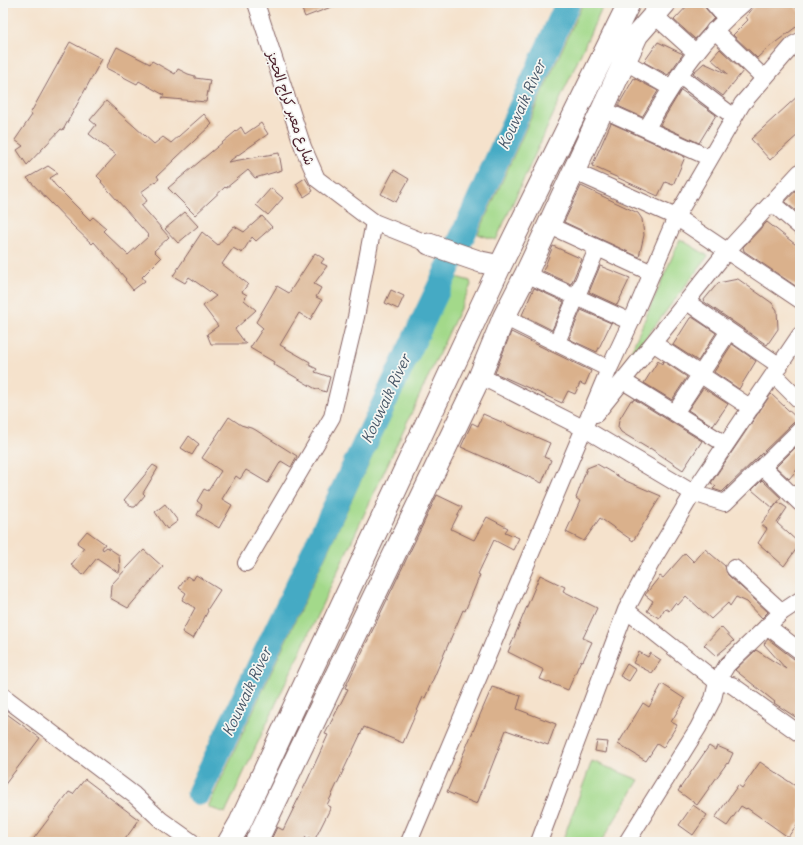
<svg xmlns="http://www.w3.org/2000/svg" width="803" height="845" viewBox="0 0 803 845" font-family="Delius,'Playpen Sans Arabic',sans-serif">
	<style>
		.green { fill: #a3d98a; stroke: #767c5a }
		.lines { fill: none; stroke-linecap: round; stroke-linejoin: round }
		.river { stroke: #45aac4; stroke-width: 25 }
		.building { fill: #dab18c }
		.minor-casing { stroke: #866363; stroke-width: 18 }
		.tertiary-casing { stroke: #866363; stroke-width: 23 }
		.secondary-casing { stroke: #866363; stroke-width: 24 }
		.minor { stroke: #fff; stroke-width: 16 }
		.tertiary { stroke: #fff; stroke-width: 21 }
		.secondary { stroke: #fff; stroke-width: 22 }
		.labels { text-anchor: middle; stroke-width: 3.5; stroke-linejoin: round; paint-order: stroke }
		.street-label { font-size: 14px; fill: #4a1f2b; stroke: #f6f6f2 }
		.water-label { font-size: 15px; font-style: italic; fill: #485768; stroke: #f6f6f2 }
	</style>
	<rect width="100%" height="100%" fill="#f6f6f2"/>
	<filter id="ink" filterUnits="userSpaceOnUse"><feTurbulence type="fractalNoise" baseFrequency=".025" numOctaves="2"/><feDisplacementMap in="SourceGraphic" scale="8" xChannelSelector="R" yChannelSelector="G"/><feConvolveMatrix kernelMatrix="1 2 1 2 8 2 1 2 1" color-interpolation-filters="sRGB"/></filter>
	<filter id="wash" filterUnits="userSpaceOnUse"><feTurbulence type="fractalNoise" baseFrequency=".012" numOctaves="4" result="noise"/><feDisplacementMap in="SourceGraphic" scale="16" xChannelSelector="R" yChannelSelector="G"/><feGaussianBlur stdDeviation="0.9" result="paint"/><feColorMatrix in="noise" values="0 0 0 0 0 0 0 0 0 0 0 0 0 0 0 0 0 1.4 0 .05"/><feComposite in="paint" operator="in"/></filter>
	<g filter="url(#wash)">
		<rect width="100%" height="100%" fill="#f5e2cc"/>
		<path class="green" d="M583,3H604L496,240L478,234Z
			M680,239L708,256L625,365Z
			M456,277L470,281L471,285L225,813L208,807Z
			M592,761L639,780L601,842H562Z"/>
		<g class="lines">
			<path class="river" d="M199,793L442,281L568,3"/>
		</g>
		<g id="blocks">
			<path class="building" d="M311,3H339V4L305,17L301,7Z
				M690,3H704L706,9L714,18L695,39L674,20Z
				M757,3H793L800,13V24L768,48L757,58L733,35L748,20L746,17Z
				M70,42L102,59L63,130L61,129L27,165L17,150L23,146L15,140L32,115L30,114Z
				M658,42L683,54L668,75L644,62Z
				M117,47L150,64L152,61L175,74L178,69L188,74L195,76V78L210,80L206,102L162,98L164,95L139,81L137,84L106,68Z
				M720,49L743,71L723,96L693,73L704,63L728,74L711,59Z
				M634,78L658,91L642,117L618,106Z
				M681,90L716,115L699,143L660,125Z
				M800,94V133L770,160L751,139Z
				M106,101L154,144L163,137L171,143L204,114L212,124L157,176L159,179L141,192L147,201L141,205L169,237L154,251L161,258L142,277L145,281L133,290L125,280L126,279L94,242L92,244L74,227L27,178L48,166L58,173L50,178L55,185L90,220L93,217L106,228L103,231L128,255L149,236L101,182L102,181L97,176L116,155L89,134L96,125L90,120Z
				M261,123L268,134L228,162L279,153L282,170L255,178L248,170L226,188L225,187L195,215L168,188L241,127L245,134Z
				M611,123L685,157L673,185L665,182L658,196L592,166Z
				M394,170L409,179L396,202L381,194Z
				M305,178L313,191L304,197L296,184Z
				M581,186L638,213L642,219L644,235L639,257L564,222Z
				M800,186V214L785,202Z
				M271,188L283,198L268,215L256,205Z
				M185,212L198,226L178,243L165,229Z
				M262,216L272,227L256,241L252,237L242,253L233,248L222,264L248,284L242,292L247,295L244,300L256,310L235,329L246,344H211L207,334L218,326L203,306L216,296L189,277L185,283L173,276L202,232L218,245L234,226L244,232Z
				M767,222L800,248V289L744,251L743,247Z
				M553,246L582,259L571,284L543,271Z
				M315,253L324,259L321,263L327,266L314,284L321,288L316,297L322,300L310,320L299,313L280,345L310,362L309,365L317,369L315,372L330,377L326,392L314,388L273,364L274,362L250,348L263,328L256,322L277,286L289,293Z
				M600,266L630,278L617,305L589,292Z
				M738,279L772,303L777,310L778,329L767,345L703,301L718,283Z
				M534,288L564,302L552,330L522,315Z
				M391,290L404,296L398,309L385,303Z
				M581,310L611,323L597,352L569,339Z
				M692,317L716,333L698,361L673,345L690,318Z
				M511,332L591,371L585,385L580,383L575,394L568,391L562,403L495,373Z
				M732,344L756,361L739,389L714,372Z
				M658,361L662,364L663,361L687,377L672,400L644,383Z
				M703,388L728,404L713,426L688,410Z
				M771,394L800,421L793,423L722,492L713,489L716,486L711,483Z
				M634,399L702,441L683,470L650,448L649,449L621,432L618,427L619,420L631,400L633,401Z
				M483,414L550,443L544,457L551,460L542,483L461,447L472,423L478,426Z
				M229,417L241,425L254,429L297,456L291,467L281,461L268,483L246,470L240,479L236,476L222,499L232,505L219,528L197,515L202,505L197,501L204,489L208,491L221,471L202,458Z
				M189,436L199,444L192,455L181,448Z
				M800,443V466L789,479L776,467Z
				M597,464L626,481L661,496L633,541L600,518L584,541L566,532L580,501L576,498L587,468Z
				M153,465L158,468L143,493L145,495L135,507H132L124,500Z
				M762,480L781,498L773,508L752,490Z
				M437,495L462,507L451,529L474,540L487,517L508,528L505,532L519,538L513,550L494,540L478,574L480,575L465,611L463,610L425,698L423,697L403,743L364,727L327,805L331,807L314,841L306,837L304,840L308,842H270L277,827L283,830L307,781L328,735L325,734L348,689L345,688Z
				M778,502L787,508L777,523L800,544L784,566L758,543L767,529L761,524Z
				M165,504L178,521L167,529L155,512Z
				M87,531L105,544L102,548L103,550L107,547L119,555L120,568L119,573L97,558L83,575L71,565L84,548L77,543Z
				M705,549L725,566L728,575L768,612L762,618L747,602L736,597L730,606L728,603L711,619L686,596L678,605L675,603L669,611L665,608L659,618L647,611L653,601L645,595L660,576L663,578L685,553L694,562Z
				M144,550L163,567L128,608L110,598L111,585Z
				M196,575L220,590L207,610L208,611L193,639L182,632L195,608L182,600L186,593L179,588L187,576L193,580Z
				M540,575L565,587L563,591L597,608L583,638L592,642L583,661L581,660L568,690L540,679L544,670L508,652Z
				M721,627L734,641L716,656L704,645Z
				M768,639L794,659L800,660V720L774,703L775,702L735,670L756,650L786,669L764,644Z
				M639,652L648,657L650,653L661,660L652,673L633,663Z
				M627,664L636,670L629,681L620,676Z
				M662,684L685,699L671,722L677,725L663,748L657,744L646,761L618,744L643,703L649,707Z
				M492,687L521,696L517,709L556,724L548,745L506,730L477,804L447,792Z
				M3,711L40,738L3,787Z
				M597,741L608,742L606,753L595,751Z
				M709,746L715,750L717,746L733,753L728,764L727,763L697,805L678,791Z
				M760,762L800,789V820L788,837L747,808L746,809L741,806L727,826L715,818L738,785L742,788Z
				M85,779L139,820L123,842H31L69,792L73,794Z
				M693,805L707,815L693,835L679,825Z"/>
		</g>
	</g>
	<g filter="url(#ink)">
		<use href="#blocks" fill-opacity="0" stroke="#866363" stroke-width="1"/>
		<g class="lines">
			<g class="minor-casing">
				<path id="minor" d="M256,3L303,147L317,179L374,222L429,244
					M713,3L726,18
					M654,15L695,52
					M714,30L764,78
					M624,61L671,88
					M679,75L734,117
					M602,109L710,158
					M646,129C676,80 699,40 744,3
					M573,171L676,217L800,300
					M772,203L800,227
					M548,225L652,273
					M526,274L631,322
					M687,302L780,366
					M504,317L609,369
					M557,342L597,249
					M653,343L751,408
					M774,375L800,401
					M480,376L585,429L693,493L725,503L800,430
					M623,381L725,444
					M675,413L729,331
					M596,414L727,251L800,172
					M763,467L800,503
					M246,563L332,417L356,317L374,222
					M734,568L782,612
					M626,610L717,682L732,685L800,734
					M767,626L800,651
					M3,696L134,795L161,820L192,842
					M409,842L609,369L631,322L676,217L742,104L794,44L800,41
					M539,842L626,610L650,565L693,493L800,335
					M627,842L698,728L713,699L717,682L727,665L782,612L800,600"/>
			</g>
			<g class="tertiary-casing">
				<path id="tertiary" d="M429,244L481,262L500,266"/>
			</g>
			<g class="secondary-casing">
				<path id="secondary" d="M229,842L240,823L500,266L629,3
					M256,842L480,376L504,317L526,274L637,35L665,3"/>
			</g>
			<use href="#minor" class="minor"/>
			<use href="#tertiary" class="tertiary"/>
			<use href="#secondary" class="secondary"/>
		</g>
	</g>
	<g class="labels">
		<g class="street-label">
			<text transform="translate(291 108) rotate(71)" y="5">شارع معبر كراج الحجز</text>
		</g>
		<g class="water-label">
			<text transform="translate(522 105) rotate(-66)" y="5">Kouwaik River</text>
			<text transform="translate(386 399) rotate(-65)" y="5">Kouwaik River</text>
			<text transform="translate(247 692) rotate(-65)" y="5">Kouwaik River</text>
		</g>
	</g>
	<rect width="803" height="845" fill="none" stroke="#f6f6f2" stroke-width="16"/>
</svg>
